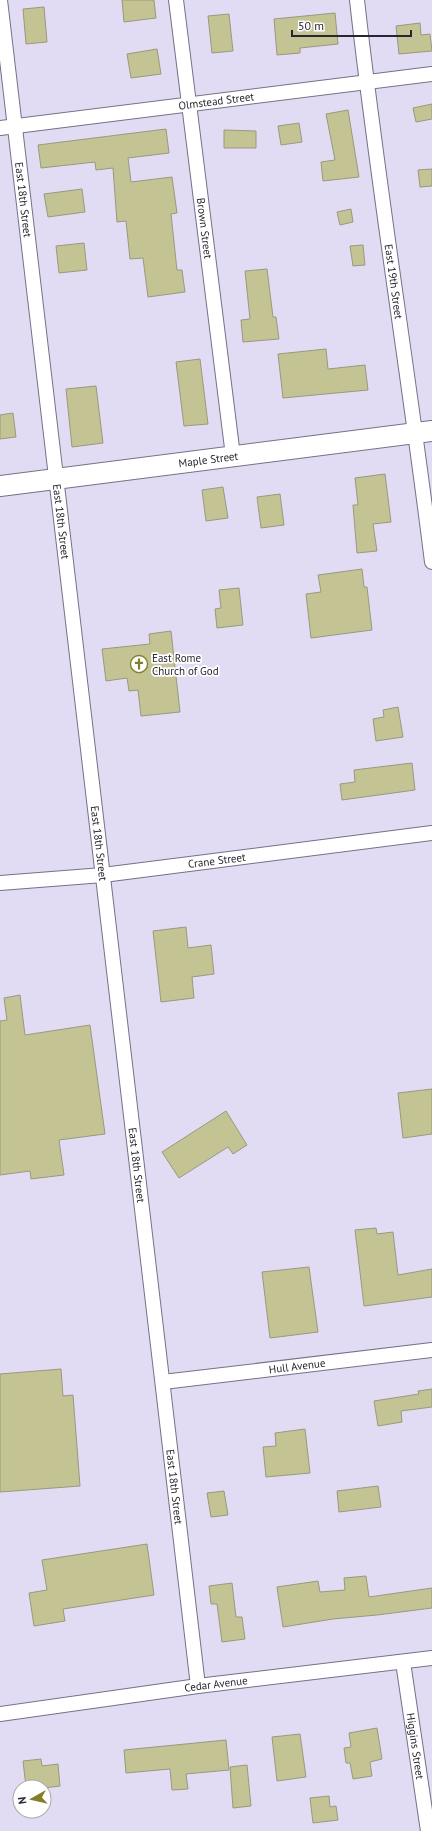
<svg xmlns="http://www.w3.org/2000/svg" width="432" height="1831" viewBox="0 0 432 1831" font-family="'PT Sans',sans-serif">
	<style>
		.building { fill: #c3c393; stroke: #999980 }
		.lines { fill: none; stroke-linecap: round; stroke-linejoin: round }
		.minor-casing { stroke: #777087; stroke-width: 16 }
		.secondary-casing { stroke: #777087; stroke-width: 22 }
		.minor { stroke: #fff; stroke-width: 14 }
		.secondary { stroke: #fff; stroke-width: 20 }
		.labels { text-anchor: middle; stroke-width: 3.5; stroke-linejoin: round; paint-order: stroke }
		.street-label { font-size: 11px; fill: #28262f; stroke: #fff }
		.poi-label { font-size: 11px; fill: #28262f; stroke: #fff; text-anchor: start }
	</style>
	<rect width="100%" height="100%" fill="#e2dbf4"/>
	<path class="building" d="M122,0H154L156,18L124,22Z
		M44,7L47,42L26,44L23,9Z
		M335,13L338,44L300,48V53L277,55L274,19Z
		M229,14L233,51L212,53L208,16Z
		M420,23L421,35L430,34L432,51L399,54L396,26Z
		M157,49L161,74L131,78L127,54Z
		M432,104V119L416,122L413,108Z
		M348,110L359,177L323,181L321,162L335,160L326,114Z
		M299,123L302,142L281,145L278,126Z
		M166,129L169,153L128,158L131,182L172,177L177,213L171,214L177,270H182L185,292L148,297L143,258L130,259L126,221L117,222L113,168L96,170L95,162L41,168L38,145Z
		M224,130L256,131V148H224Z
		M432,169V186L420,187L418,170Z
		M82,189L85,212L48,217L44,194Z
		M351,209L353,222L340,225L337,212Z
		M84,243L87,270L59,273L56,246Z
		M363,245L365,265L353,266L350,246Z
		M267,269L273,317H276L279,339L243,342L241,320L250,319L245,271Z
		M326,349L328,369L365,365L368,390L283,398L278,354Z
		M200,359L208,424L184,426L176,362Z
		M96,386L103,443L72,447L66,389Z
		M13,413L16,437L0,439V415Z
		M385,474L391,522L373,524L377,551L357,553L353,505H358L355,478Z
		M223,487L228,518L206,521L202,490Z
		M280,494L284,525L261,528L257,497Z
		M362,569L364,587H367L372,630L311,638L306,594L321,592L318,575Z
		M239,588L243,625L217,628L215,609L221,608L219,590Z
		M171,631L180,712L141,716L138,690L129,691L127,678L106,681L102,649L150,644L149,634Z
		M398,707L403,737L376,741L373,719L384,717L383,710Z
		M412,763L415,790L342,800L340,784L355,782L354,770Z
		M186,927L188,948L211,945L214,974L192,977L194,998L161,1002L153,931Z
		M20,995L25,1035L90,1025L105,1134L59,1140L64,1175L31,1179L30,1171L0,1175V1021L7,1020L4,998Z
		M432,1089V1134L403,1138L398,1093Z
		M226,1111L247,1145L233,1154L228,1147L179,1178L162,1152Z
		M376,1228L377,1234L393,1232L398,1275L432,1269V1297L364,1306L355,1230Z
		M309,1267L318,1332L270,1338L262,1272Z
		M61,1369L63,1396L73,1395L80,1486L0,1492V1374Z
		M432,1389V1407L401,1411L402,1422L378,1426L374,1401L419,1394L418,1391Z
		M305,1429L310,1473L266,1477L263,1447L276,1446L275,1433Z
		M378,1486L381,1507L339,1512L337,1491Z
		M224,1491L228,1515L211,1517L207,1493Z
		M147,1544L154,1595L63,1609L65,1621L34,1626L29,1593L47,1590L42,1560Z
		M366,1576L369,1597L432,1588V1608L377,1615L333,1619L283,1627L277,1587L318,1581L320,1592L345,1590L344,1578Z
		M232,1583L236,1617H242L245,1639L222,1642L217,1604H211L209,1586Z
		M377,1728L382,1759L370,1762L372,1776L353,1779L350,1763H346L344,1748L351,1747L349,1733Z
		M300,1734L306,1777L277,1781L272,1737Z
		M226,1740L229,1770L186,1774L188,1789L172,1790L170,1769L126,1773L124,1750Z
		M41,1759L42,1766L58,1764L60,1786L44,1788L26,1787L23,1761Z
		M247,1765L251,1806L233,1808L230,1767Z
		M329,1796L330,1807L336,1806L338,1820L313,1823L310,1798Z"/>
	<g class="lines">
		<g class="minor-casing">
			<g id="minor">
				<path id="s1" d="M0,0L198,1686"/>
				<path id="s2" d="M176,0L233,456"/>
				<path id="s3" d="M357,0C378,188 409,375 432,562"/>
				<path id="s4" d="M0,128L432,74"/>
				<path id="s5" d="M0,883L103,875L432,833"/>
				<path id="s6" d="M163,1382L432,1350"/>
				<path id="s7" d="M403,1662L428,1831"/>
				<path id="s8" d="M0,1714L198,1686L432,1658"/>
			</g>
		</g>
		<g class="secondary-casing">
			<g id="secondary">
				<path id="s9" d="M0,486L432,431"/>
			</g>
		</g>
		<use href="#minor" class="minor"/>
		<use href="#secondary" class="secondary"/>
	</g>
	<defs>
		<g id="church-ring" transform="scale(0.9)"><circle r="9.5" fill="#fff" stroke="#827f27" stroke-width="1.5"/><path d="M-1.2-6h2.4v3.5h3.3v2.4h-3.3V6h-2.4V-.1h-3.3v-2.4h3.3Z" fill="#827f27"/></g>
	</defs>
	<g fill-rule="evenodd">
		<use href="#church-ring" x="139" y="664"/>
	</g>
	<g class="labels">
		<g class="street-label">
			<text dy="4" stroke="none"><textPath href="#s4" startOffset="218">Olmstead Street</textPath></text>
			<text dy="4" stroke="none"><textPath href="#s1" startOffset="201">East 18th Street</textPath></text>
			<text dy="4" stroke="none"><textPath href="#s2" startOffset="230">Brown Street</textPath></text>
			<text dy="4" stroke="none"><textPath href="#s3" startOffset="284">East 19th Street</textPath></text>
			<text dy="4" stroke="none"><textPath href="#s9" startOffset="210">Maple Street</textPath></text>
			<text dy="4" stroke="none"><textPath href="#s1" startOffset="525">East 18th Street</textPath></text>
			<text dy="4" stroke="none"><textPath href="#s1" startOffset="849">East 18th Street</textPath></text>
			<text dy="4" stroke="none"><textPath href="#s5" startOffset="218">Crane Street</textPath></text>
			<text dy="4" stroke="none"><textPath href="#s1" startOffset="1173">East 18th Street</textPath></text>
			<text dy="4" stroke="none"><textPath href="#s6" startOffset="135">Hull Avenue</textPath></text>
			<text dy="4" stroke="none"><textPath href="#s1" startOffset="1497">East 18th Street</textPath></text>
			<text dy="4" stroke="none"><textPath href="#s8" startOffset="218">Cedar Avenue</textPath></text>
			<text dy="4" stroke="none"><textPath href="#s7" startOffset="85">Higgins Street</textPath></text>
		</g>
		<g class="poi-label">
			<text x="152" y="662">East Rome<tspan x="152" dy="13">Church of God</tspan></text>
		</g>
	</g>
	<g transform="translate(32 1799) rotate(262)"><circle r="19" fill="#ffffff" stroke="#a9a8ac"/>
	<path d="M0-3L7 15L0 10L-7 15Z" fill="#827f27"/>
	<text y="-6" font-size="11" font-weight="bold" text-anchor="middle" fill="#28262f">N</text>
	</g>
	<path d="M292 30v6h119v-6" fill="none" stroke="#28262f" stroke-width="2"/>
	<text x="298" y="30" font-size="12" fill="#28262f" stroke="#ffffff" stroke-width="3" paint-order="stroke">50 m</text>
</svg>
